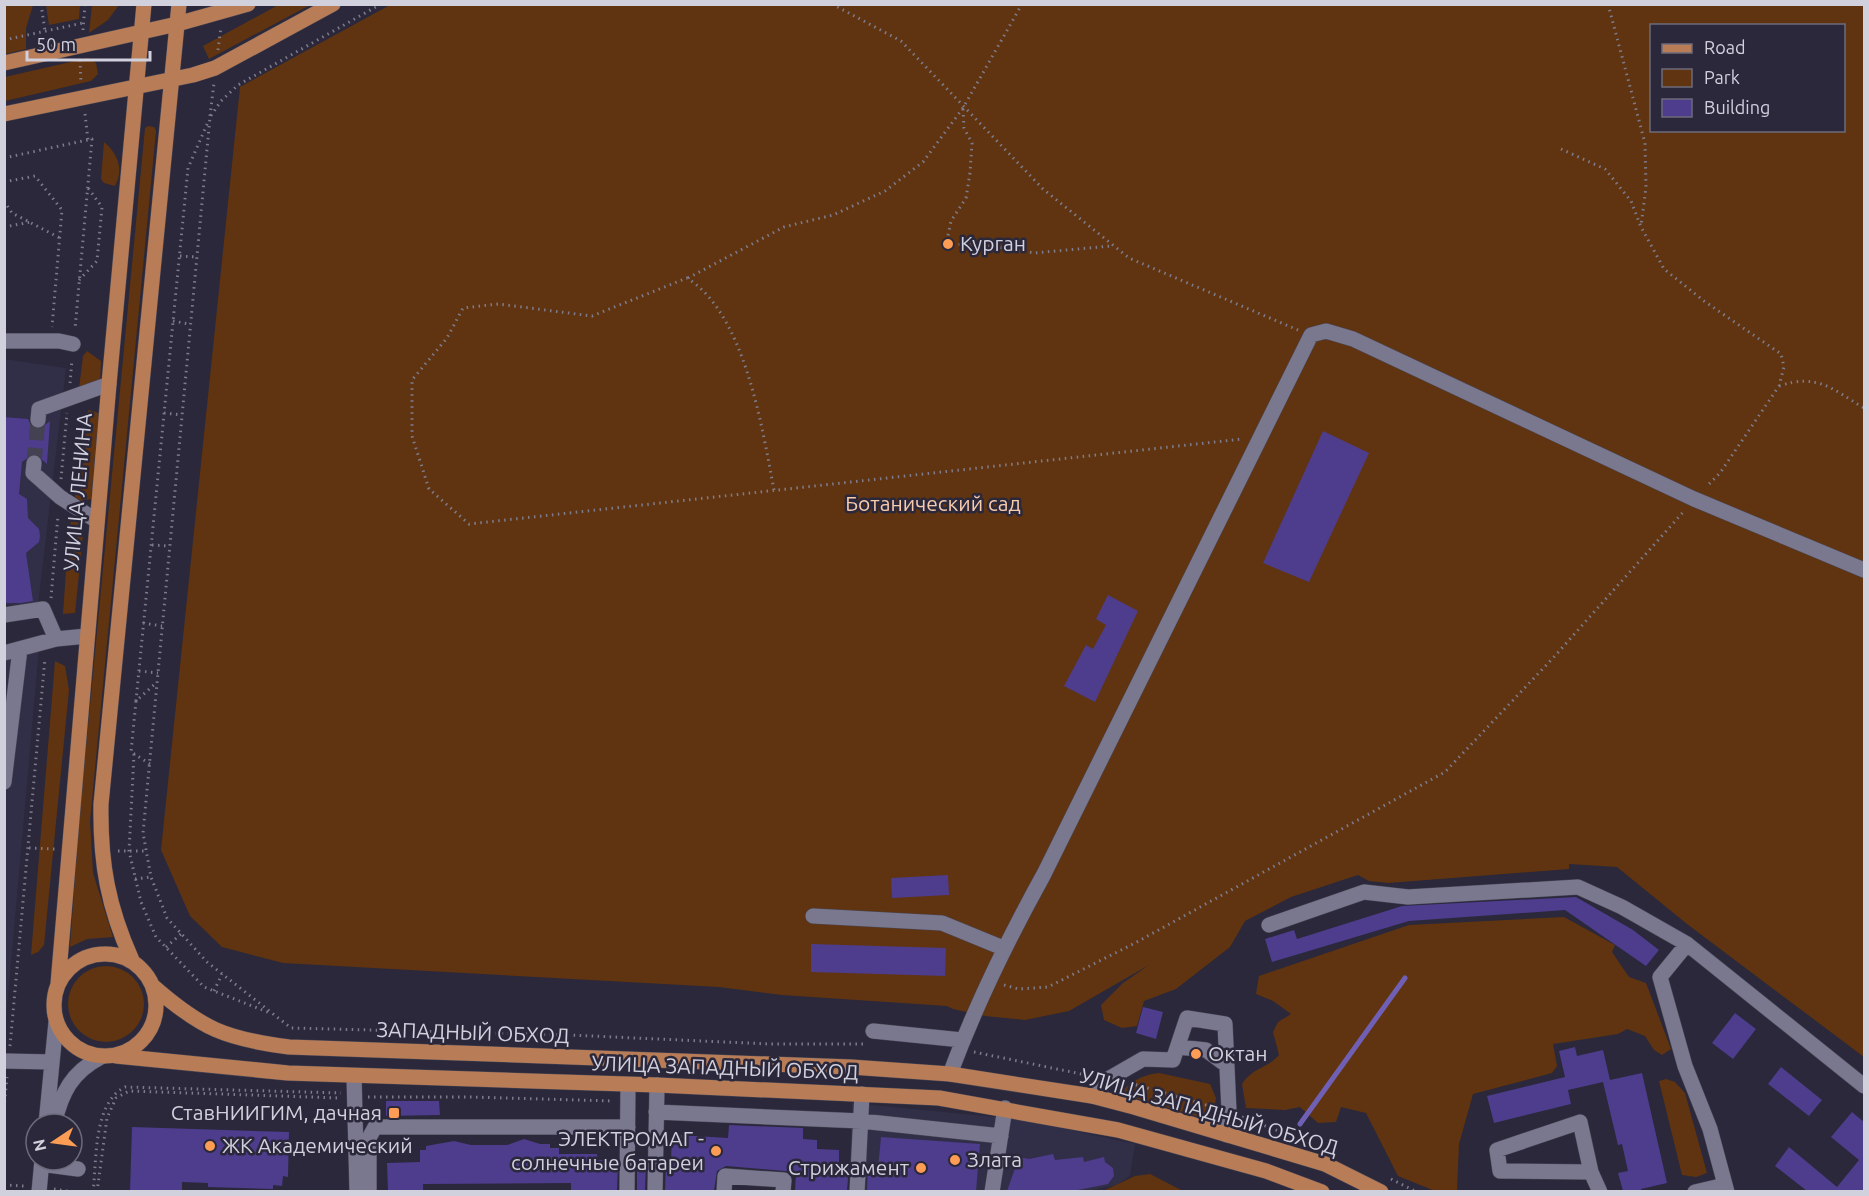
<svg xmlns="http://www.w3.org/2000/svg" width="1869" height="1196" viewBox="0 0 1869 1196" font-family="Ubuntu,sans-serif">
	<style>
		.built { fill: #312e47 }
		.green { fill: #603410; fill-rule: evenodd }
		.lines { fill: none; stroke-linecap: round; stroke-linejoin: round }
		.stream { stroke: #7060b5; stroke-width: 5 }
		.building { fill: #4e3c8d }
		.minor-tunnel { stroke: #434152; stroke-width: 15; stroke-dasharray: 15 8; stroke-linecap: butt }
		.minor-casing { stroke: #484656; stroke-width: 16 }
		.major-casing { stroke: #484656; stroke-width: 16 }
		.path { stroke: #7e7c8c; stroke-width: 3; stroke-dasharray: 1.5 4.5; stroke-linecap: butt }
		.minor { stroke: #7a788e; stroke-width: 15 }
		.major { stroke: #b87c56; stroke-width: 15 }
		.poi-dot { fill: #fd9d55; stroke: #2a283a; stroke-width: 2 }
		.labels { text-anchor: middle; stroke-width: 5; stroke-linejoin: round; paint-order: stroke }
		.poi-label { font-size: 21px; fill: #d1d0dd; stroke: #2a283a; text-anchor: start }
		.street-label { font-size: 21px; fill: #d1d0dd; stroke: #2a283a }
		.park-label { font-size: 21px; fill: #f7cbad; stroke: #2a283a }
	</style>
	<rect width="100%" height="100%" fill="#2a283a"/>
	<path class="built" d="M4,359L66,368L38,605H5Z
		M40,638L5,1031V646Z
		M852,1103L1025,1120L1135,1144L1130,1176L1116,1185L1088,1191L849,1192Z"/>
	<path class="green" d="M280,4L310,5L209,59L203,46Z
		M4,5H33L26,28V49L5,54Z
		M46,5H80L79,19L49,25Z
		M92,5H119L108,20L89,33Z
		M390,5H1864V1057L1687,924L1617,867L1569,864V869L1388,883L1369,881L1358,875L1291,897L1245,921L1230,947L1176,989L1144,1001L1137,1026L1122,1028L1104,1020L1101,1005L1123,983L1149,965L1069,1011L1025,1020L985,1016L953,1009L947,1006L782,995L719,987L283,963L222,947L190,916L161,850L240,87ZM1652,26H1844V130H1652Z
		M88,58L96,63L98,74L91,81L5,101V77Z
		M148,126L154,127L156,131L90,821L93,873L113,937L87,939L70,947L79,821L145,128Z
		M104,142C118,154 124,169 115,186L104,183L101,179Z
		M87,351L101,361L100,382L79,389L83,356Z
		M89,410L99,413L91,499L82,501L75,498L83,418Z
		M73,515L84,525L75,613L63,614L69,528Z
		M55,661L65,666L69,690L44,945L38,952L31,955Z
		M1564,917L1615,945L1612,952L1629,977L1646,983L1671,1049L1662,1055L1654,1050L1645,1036L1627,1029L1618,1034L1553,1044L1557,1066L1552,1073L1473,1094L1459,1144L1457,1191H1435L1398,1176L1366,1113L1341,1107L1336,1122L1318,1123L1300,1107L1285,1110L1246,1108L1242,1084C1255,1066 1265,1070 1279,1055L1273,1032L1278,1022L1291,1014L1273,1001L1256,994L1259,976L1409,925Z
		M68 1004a38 38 0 1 1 76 0a38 38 0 1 1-76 0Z
		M1159,1073L1210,1084L1216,1098L1213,1121L1121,1094C1128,1082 1145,1074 1159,1073Z
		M1666,1079L1675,1082L1685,1093L1707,1173L1696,1177L1682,1175L1659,1081Z
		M1150,1174L1183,1191H1103L1135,1176Z"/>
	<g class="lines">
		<path class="stream" d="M1300,1124L1405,978"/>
	</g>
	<path class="building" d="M4,417L28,419L32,428L38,430L50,421L47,464L34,453L22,462L19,494L27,499L28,518L39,529L40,536L39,542L26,553L33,601L21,603H4Z
		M1323,431L1369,453L1309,582L1263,563Z
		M1108,595L1138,611L1095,702L1064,686L1086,645L1093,649L1106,625L1096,619Z
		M948,875L949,895L892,898L891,878Z
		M1576,897L1633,930L1659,950L1646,966L1565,910L1409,921L1272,962L1265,939L1294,930L1297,939L1402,906Z
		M811,944L946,948L945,976L811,972Z
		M1143,1007L1163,1012L1156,1039L1136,1033Z
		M1735,1013L1756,1029L1733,1059L1712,1043Z
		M1575,1047L1577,1056L1603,1050L1610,1080L1642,1073L1667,1183L1641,1189V1191H1623L1618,1173L1628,1171L1622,1144L1618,1145L1603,1082L1568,1090L1571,1104L1494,1123L1487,1096L1565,1077L1559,1051Z
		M1781,1067L1822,1100L1809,1116L1768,1084Z
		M386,1101H439L440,1115L386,1116Z
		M1852,1112L1864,1122V1191H1807L1775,1166L1789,1147L1837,1187L1859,1160L1831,1137Z
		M729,1125L803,1128V1139L817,1140V1149L839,1150V1163L849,1166L847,1191H795L796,1172L726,1166L717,1171L714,1191H665L666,1158L671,1159L672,1138L680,1139V1135L728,1138Z
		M132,1127L289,1132L288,1177L283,1176L282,1186L273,1185V1189L208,1187V1183L182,1182V1191H130Z
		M881,1137L980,1144L976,1191H867L868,1167L878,1168Z
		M524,1139L540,1144H550V1148H559V1154H597L598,1160H612V1164H618L617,1191H571V1183L423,1184V1191H388L387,1163L420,1162V1150H426V1146L454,1141L471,1145H507Z
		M1053,1154L1055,1160L1083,1157L1084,1162L1104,1157L1105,1162L1113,1168L1114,1176L1108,1184L1073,1191H1007L1019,1157L1029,1159Z
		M637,1164H646L645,1191H637Z"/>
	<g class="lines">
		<path class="minor-tunnel" d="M34,463L38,420"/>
		<g class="minor-casing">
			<path id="minor" d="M4,341H59L73,344
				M38,420L39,409L109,384
				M34,463L33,473L60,497L97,521
				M4,615L43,609L56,639
				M4,653L56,639L87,636
				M4,782L20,649
				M813,916L942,923L1003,948
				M1269,925L1364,892L1408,897L1578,887L1622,907L1687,944L1864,1086
				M1687,944L1660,977L1685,1066L1710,1129L1727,1192
				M873,1031L962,1040
				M1179,1047L1206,1050L1225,1064
				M4,1061L52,1062
				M950,1074C976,1004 1008,939 1044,874L1311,335L1326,331L1353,339L1694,499L1864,570
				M354,1076L357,1192
				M1092,1096L1110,1078L1143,1059L1173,1060L1187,1018L1225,1024L1229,1111L1227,1135
				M656,1112L861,1121L1001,1136
				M46,1124L56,1022
				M54,1124C62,1092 71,1073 101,1057
				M48,1165L78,1169
				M1591,1172L1500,1171L1497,1150L1580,1122L1591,1172L1600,1192
				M39,1192L42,1160
				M369,1192V1138L375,1127H628
				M627,1192L628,1085
				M655,1192L657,1085
				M724,1192L725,1176L784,1180L783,1192
				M857,1192L862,1094
				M992,1192L1005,1108
				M1695,1192L1725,1185"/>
		</g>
		<g class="major-casing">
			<path id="major" d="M4,63L177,24L248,4
				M4,114L193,75L215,68L333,4
				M54 1005a51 51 0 1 1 102 0a51 51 0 1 1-102 0Z
				M132,960C108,907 100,863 101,804L179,4
				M58,984L109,384L144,4
				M154,987C202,1029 226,1039 289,1047L851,1067L950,1074L1092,1096L1134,1107L1325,1164L1381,1192
				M116,1056L288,1073L657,1085L939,1098L1118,1130L1266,1171L1322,1192"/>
		</g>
		<path class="path" d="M41,4L45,31
			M381,4L238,85L221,101L210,117L143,833L151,877L167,918L207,962L291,1028L569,1035L769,1044H863
			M832,4L901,41L1043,189L1129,258L1298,330
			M1608,4L1645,143L1646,187L1641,226
			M83,30L85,4
			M4,40L83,23
			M218,50L221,27
			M80,60L81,83
			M963,109L964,128L972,143L970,173L966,198L951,221L946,245L978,244L1034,253L1111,246
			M85,114L88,140
			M210,116L214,83
			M1561,149L1605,169L1631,201L1641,227L1664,269L1704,301L1781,354L1784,367L1779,386L1720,473L1706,487
			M4,158L92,139L75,329
			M4,182L35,176L62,210L52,327
			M4,201L12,213L60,238
			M4,227L31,222
			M180,256L196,257
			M688,278L784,227L833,215L885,191L923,162L963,108L1022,4
			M79,280L97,261L102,207L88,188
			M173,321L189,324
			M70,383L72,360
			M1779,386C1818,373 1832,389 1864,408
			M164,413L182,415
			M61,479L67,413
			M774,490C762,427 745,314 687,278L592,316L498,304L463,308L447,338L412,380V436L429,489L469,524L1242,439
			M152,545L170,546
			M51,598L58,515
			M143,623L162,626
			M139,671L158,673
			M136,701L188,168L208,122
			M134,754L129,851L141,902L156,937L204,987L270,1013
			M150,764L131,752L136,701L156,683
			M29,848L55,849
			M118,851H147
			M135,879L151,877
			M166,947L181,934
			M1004,985L1019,989L1048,987L1135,943L1445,772L1553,658L1685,510
			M214,991L222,974
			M10,1046L45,658
			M974,1052L1091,1076
			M1130,1083L1213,1107
			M368,1097H469L613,1101
			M4,1108L7,1077
			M1242,1117L1289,1135
			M1391,1179L1417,1192
			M4,1185L24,1186
			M54,1189L73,1192
			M93,1192C97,1159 93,1103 125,1087L341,1093
			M97,1192L107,1118L116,1098L129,1091L340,1098"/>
		<use href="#minor" class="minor"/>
		<use href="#major" class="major"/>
	</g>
	<g class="poi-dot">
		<circle cx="948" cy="244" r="6"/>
		<circle cx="1196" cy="1054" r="6"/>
		<rect x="388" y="1107" width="12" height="12" rx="3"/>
		<circle cx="210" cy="1146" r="6"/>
		<circle cx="716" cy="1151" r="6"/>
		<circle cx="955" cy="1160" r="6"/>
		<circle cx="921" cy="1168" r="6"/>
	</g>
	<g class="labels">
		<g class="poi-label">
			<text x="960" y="251">Курган</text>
			<text x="1208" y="1061">Октан</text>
			<text x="382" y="1120" text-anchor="end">СтавНИИГИМ, дачная</text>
			<text x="704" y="1146" text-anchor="end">ЭЛЕКТРОМАГ -<tspan x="704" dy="24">солнечные батареи</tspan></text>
			<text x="222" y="1153">ЖК Академический</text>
			<text x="967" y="1167">Злата</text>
			<text x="909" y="1175" text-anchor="end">Стрижамент</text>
		</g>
		<g class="street-label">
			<text transform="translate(78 492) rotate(-85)" y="7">УЛИЦА ЛЕНИНА</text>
			<text transform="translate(473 1033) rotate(2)" y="7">ЗАПАДНЫЙ ОБХОД</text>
			<text transform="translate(725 1068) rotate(2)" y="7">УЛИЦА ЗАПАДНЫЙ ОБХОД</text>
			<text transform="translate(1209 1112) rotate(16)" y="7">УЛИЦА ЗАПАДНЫЙ ОБХОД</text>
		</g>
		<g class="park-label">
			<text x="933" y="511">Ботанический сад</text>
		</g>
	</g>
	<rect width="1869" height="1196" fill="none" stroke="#d1d0dd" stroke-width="12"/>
	<rect x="1650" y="24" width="195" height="108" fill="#2a283a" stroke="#6d6b7b" stroke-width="1.5"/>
	<rect x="1662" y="44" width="30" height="9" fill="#b87c56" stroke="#6d6b7b" stroke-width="1.5"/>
	<text x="1704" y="54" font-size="18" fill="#d1d0dd">Road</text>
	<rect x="1662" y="69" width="30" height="18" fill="#603410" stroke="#6d6b7b" stroke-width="1.5"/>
	<text x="1704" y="84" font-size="18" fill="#d1d0dd">Park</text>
	<rect x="1662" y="99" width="30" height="18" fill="#4e3c8d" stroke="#6d6b7b" stroke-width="1.5"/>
	<text x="1704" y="114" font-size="18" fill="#d1d0dd">Building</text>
	<g transform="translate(54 1142) rotate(257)"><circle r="28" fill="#2a283a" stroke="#6d6b7b" stroke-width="1.5"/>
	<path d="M0-4.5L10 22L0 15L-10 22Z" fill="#fd9d55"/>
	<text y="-9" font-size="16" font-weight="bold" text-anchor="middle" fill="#d1d0dd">N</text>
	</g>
	<path d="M27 51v9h123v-9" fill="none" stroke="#d1d0dd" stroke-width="3"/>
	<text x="36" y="51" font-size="18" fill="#d1d0dd" stroke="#2a283a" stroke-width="4.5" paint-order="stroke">50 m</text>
</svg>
